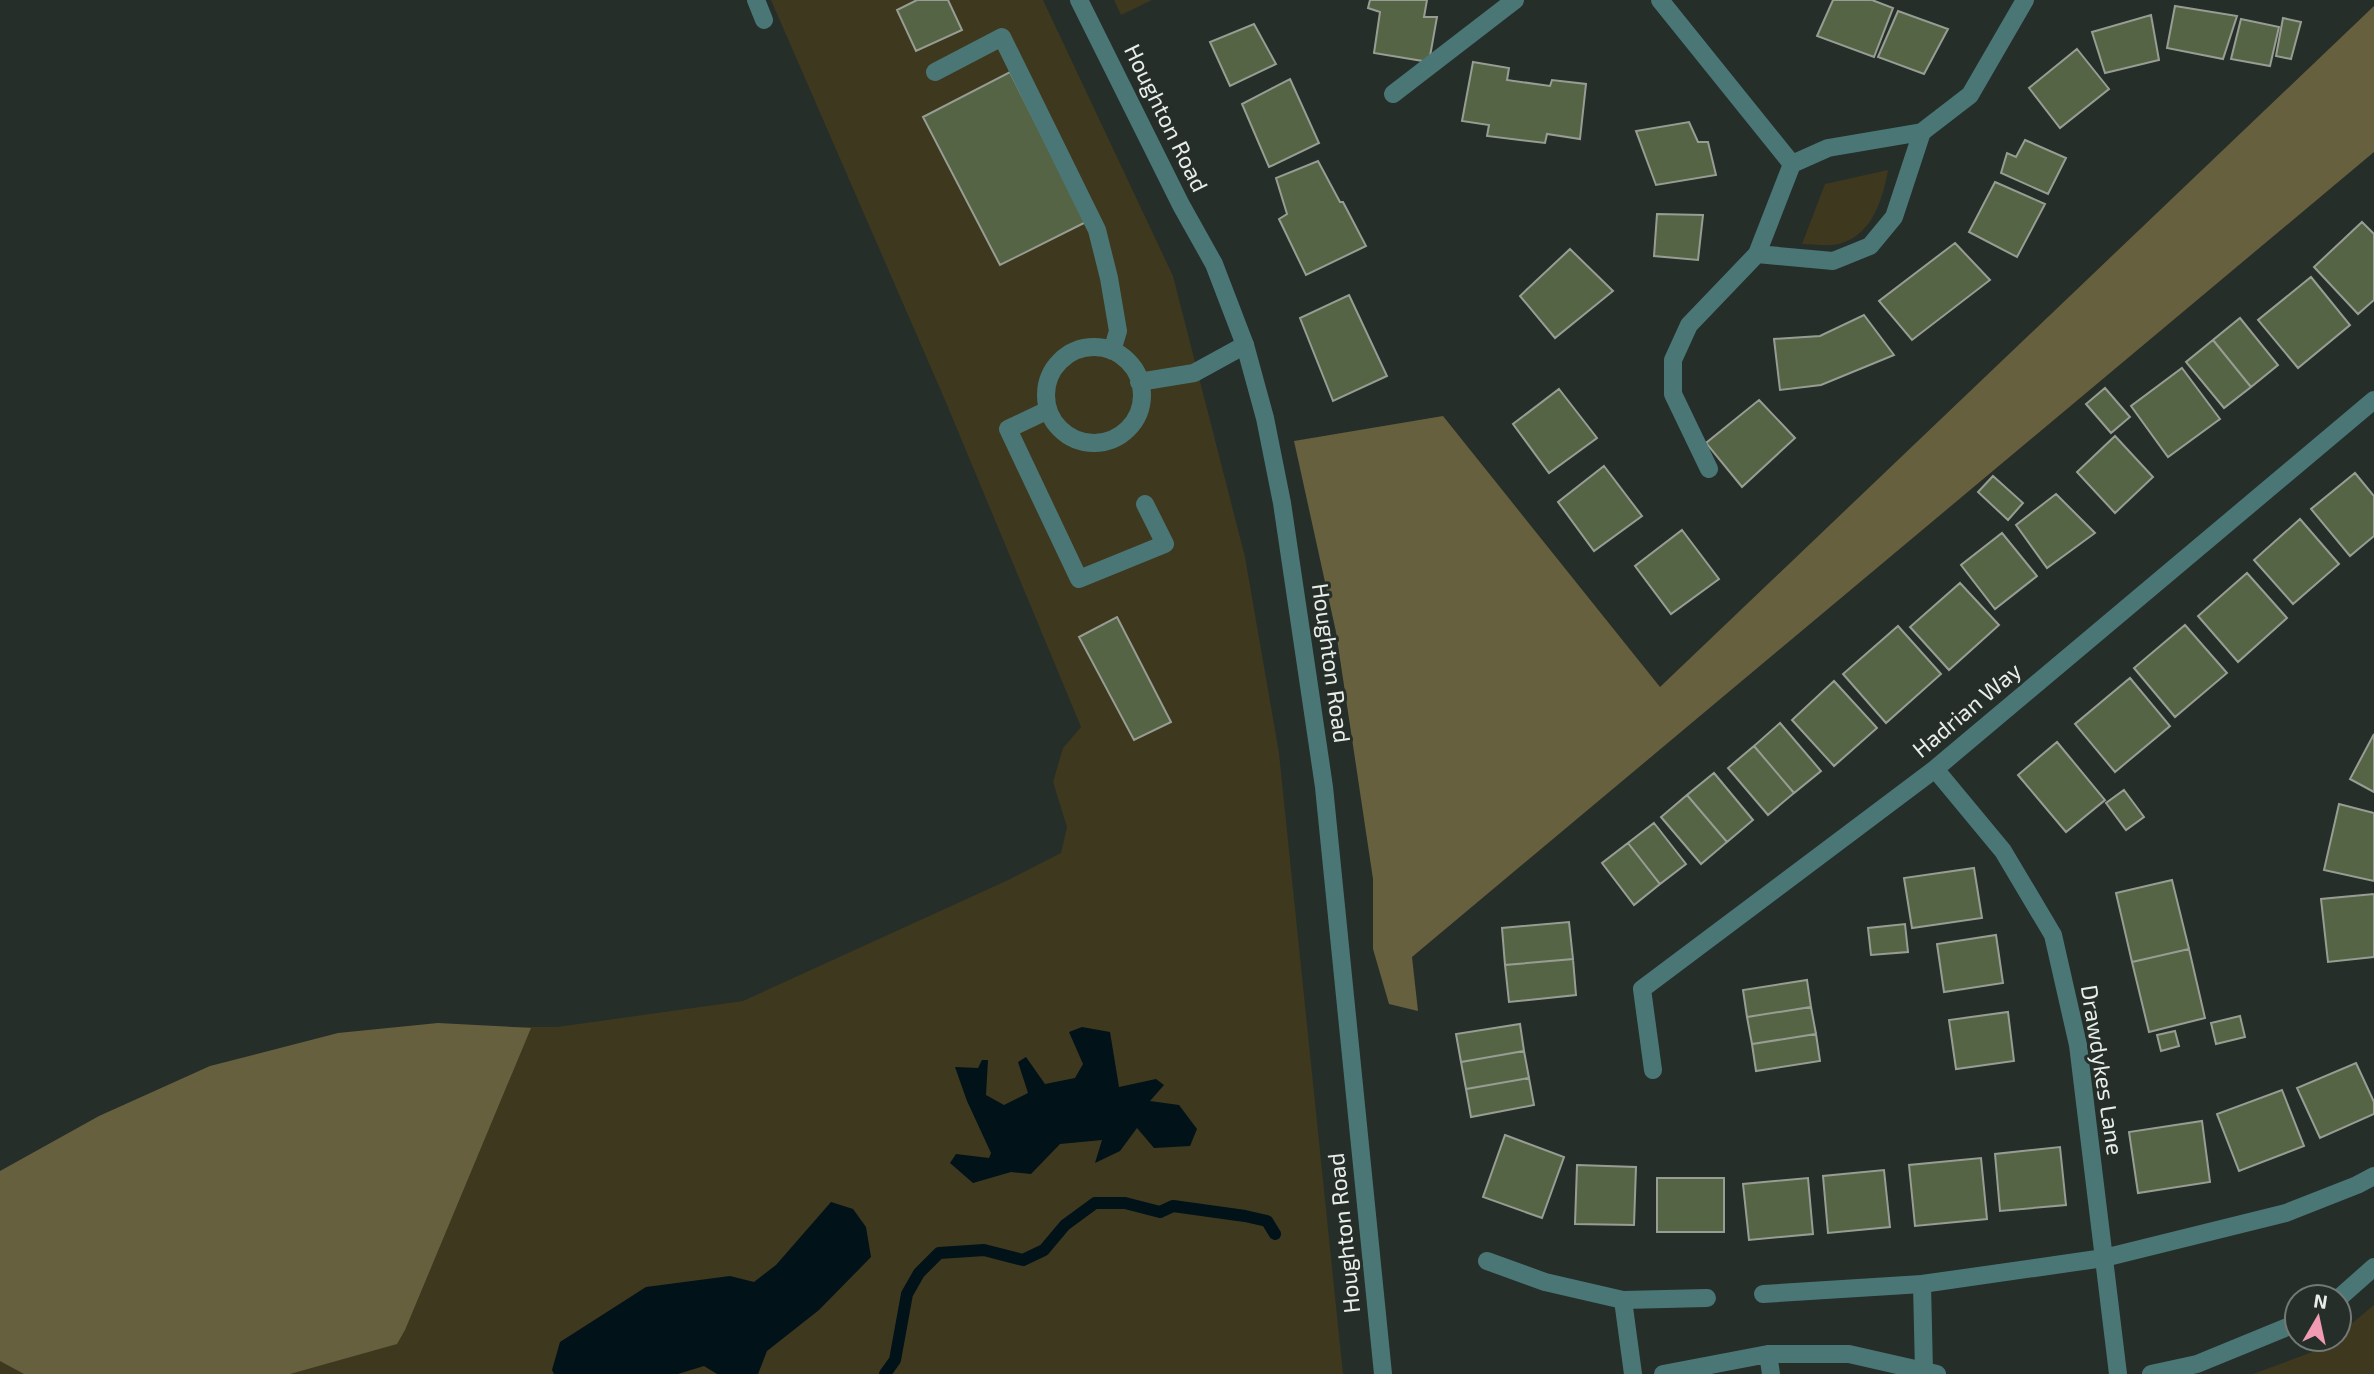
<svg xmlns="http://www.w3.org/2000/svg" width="2374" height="1374" viewBox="0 0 2374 1374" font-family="'Exo 2',sans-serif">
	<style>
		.green { fill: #3e381e }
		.forest { fill: #67603e }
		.water { fill: #011219 }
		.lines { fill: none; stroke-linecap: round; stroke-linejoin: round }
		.stream { stroke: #011219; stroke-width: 12 }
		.building { fill: #556445; stroke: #989d94; stroke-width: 2 }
		.service { stroke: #4a7776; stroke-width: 18 }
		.minor { stroke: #4a7776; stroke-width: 18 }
		.tertiary { stroke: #4a7776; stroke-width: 18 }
		.labels { text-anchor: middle; stroke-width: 6; stroke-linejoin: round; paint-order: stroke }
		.street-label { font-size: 23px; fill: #e8edea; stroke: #252e29 }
	</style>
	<rect width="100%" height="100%" fill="#252e29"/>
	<path class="green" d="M771,0H1043L1173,276L1245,557L1279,753L1343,1374H0V1172L210,1066L511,1027H557L743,1001L1006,881L1061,853L1067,827L1053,782L1063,748L1081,727L945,400Z
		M1114,0H1152L1121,15Z
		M1888,170C1883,198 1873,233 1842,243C1831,247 1814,244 1802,244L1825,184Z
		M2374,1305V1374H2253L2323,1348L2333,1339H2339V1334Z"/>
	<path class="forest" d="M2374,6V152L1412,957L1418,1011L1389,1004L1373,949V879L1336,632L1294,441L1443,416L1660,687Z
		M438,1023L531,1028L405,1330L397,1344L290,1374H24L0,1361V1171L99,1116L210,1066L338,1033Z"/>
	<path class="water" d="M1082,1027L1110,1032L1119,1087L1156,1079L1164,1085L1150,1101L1179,1105L1197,1129L1190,1146L1154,1148L1137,1128L1120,1151L1095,1163L1102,1140L1060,1144L1031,1174L1011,1172L973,1183L950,1163L956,1154L989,1158L991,1153L967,1101L955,1067L978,1068L982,1060H988L986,1095L1004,1105L1028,1093L1018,1062L1026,1057L1045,1084L1075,1078L1083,1064L1069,1032Z
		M831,1202L853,1209L866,1227L871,1257L819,1310L767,1351L758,1374H717L704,1366L678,1374H554L552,1370L560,1342L646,1287L730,1276L754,1282L776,1265Z"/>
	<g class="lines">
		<path class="stream" d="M885,1374L895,1360L907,1294L919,1273L939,1253L984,1250L1023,1260L1044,1250L1065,1225L1095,1203H1125L1160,1212L1173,1206L1245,1216L1267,1221L1275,1234"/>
	</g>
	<path class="building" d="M917,0H948L962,30L916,51L897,10Z
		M1370,0H1427L1424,17H1437L1429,62L1374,53L1380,12L1368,8Z
		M1833,0H1872L1893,8L1874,57L1817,36Z
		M2175,6L2237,16L2223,59L2167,48Z
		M1898,11L1948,29L1924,74L1878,57Z
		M2151,15L2159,60L2105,73L2092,32Z
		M2283,18L2301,22L2291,59L2276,56Z
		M2241,19L2279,27L2270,66L2231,59Z
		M1254,24L1276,64L1230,86L1210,42Z
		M2077,49L2109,89L2060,128L2029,88Z
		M1473,62L1509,68L1507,80L1550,86L1552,80L1586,84L1580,139L1547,134L1545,143L1487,136L1489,125L1462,121Z
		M1010,72L1086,222L1000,265L923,117Z
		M1290,79L1319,143L1269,167L1242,104Z
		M1689,122L1698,142H1708L1716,175L1656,185L1636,131Z
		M2025,140L2066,158L2048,194L2001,173L2007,153L2016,157Z
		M1318,161L1340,202H1343L1366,246L1306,275L1279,219L1287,214L1276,178Z
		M1995,182L2045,204L2017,257L1969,232Z
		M1657,214L1703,215L1698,260L1654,256Z
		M2362,222L2374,234V300L2358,314L2314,267Z
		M1955,243L1990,280L1912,340L1879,301Z
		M1570,249L1613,291L1555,338L1520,296Z
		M2311,277L2350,325L2298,368L2258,320Z
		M1349,295L1387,376L1333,401L1300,318Z
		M1864,315L1894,355L1821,385L1780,390L1774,339L1820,336Z
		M2240,318L2278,365L2251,387L2213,340Z
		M2213,340L2251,387L2224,408L2186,362Z
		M2182,368L2220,419L2168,457L2131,406Z
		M2105,388L2130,417L2111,433L2086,404Z
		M1559,389L1597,438L1549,473L1513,424Z
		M1759,400L1795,438L1742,487L1706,443Z
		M2115,436L2153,477L2115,513L2077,472Z
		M1604,466L1642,516L1594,551L1558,502Z
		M2355,473L2374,496V536L2350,556L2311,509Z
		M1993,476L2023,503L2008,520L1978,492Z
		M2056,494L2095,533L2047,568L2016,525Z
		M2300,519L2339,564L2293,604L2254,560Z
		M1682,530L1719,579L1671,614L1635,566Z
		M2002,533L2037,576L1995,609L1961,565Z
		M2247,573L2287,618L2238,662L2198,616Z
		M1960,583L1999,625L1949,670L1910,627Z
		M1117,617L1171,722L1134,740L1079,637Z
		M2185,625L2227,673L2175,717L2134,668Z
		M1898,626L1941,674L1886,723L1843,674Z
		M2130,678L2170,726L2115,772L2075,724Z
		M1834,681L1877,728L1834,766L1792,720Z
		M1780,723L1821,771L1794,793L1754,746Z
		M2374,734V792L2350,779Z
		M2057,742L2105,800L2066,832L2018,775Z
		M1754,746L1794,793L1768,815L1728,768Z
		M1714,773L1753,820L1727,842L1687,795Z
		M2124,790L2144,817L2126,830L2106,803Z
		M1687,795L1727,842L1701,864L1661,817Z
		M2339,804L2374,813V881L2324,870Z
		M1654,823L1686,864L1660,884L1628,843Z
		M1628,843L1660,884L1634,905L1602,863Z
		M1974,868L1982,918L1912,928L1904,878Z
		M2172,880L2189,949L2132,962L2116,893Z
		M2374,894V957L2328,962L2321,899Z
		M1569,922L1573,959L1505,965L1502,928Z
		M1905,924L1908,952L1871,955L1868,928Z
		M1996,935L2003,983L1944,992L1937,944Z
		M2189,949L2205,1018L2149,1032L2132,962Z
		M1573,959L1576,995L1509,1002L1505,965Z
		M1807,980L1811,1007L1747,1017L1743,990Z
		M1811,1007L1816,1034L1752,1044L1747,1017Z
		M2008,1012L2014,1061L1956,1069L1949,1020Z
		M2240,1016L2245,1037L2216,1044L2211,1023Z
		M1520,1024L1524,1051L1461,1062L1456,1034Z
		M2175,1031L2179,1046L2161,1051L2157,1035Z
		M1816,1034L1820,1061L1756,1071L1752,1044Z
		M1524,1051L1529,1078L1466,1089L1461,1062Z
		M2356,1063L2374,1102V1114L2320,1138L2297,1088Z
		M1529,1078L1534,1105L1471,1117L1466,1089Z
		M2282,1090L2304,1146L2239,1171L2217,1114Z
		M2202,1121L2210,1182L2138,1193L2129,1132Z
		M1505,1135L1564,1157L1542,1218L1483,1197Z
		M2060,1147L2066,1205L2000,1211L1995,1154Z
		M1981,1158L1987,1219L1915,1226L1909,1165Z
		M1577,1165L1636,1167L1634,1225L1575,1224Z
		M1884,1170L1890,1227L1828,1233L1823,1176Z
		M1657,1178H1724V1232H1657Z
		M1808,1178L1813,1234L1749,1240L1743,1184Z"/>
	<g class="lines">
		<path class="service" d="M756,0L764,20
			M935,72L1002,37L1097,230L1109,278L1118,331L1112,351
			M1046 395a48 48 0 1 1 96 0a48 48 0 1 1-96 0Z
			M1139,382L1194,373L1245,345
			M1048,410L1008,429L1079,579L1165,544L1145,504
			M1487,1261L1545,1282L1623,1300L1707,1298
			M1763,1294L1922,1284L2104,1258L2286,1213L2357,1185L2374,1176"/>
		<path class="minor" d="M1660,0L1792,164
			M1393,94L1515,0
			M1757,254L1833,261L1870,246L1894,217L1922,132
			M1709,469L1673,394V360L1689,325L1757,254L1792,164L1828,148L1922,132L1970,95L2025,0
			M1935,769L2003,851L2053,935L2078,1045L2118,1374
			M1653,1070L1642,989L1935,769L2374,400
			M1922,1284L1924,1371
			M2339,1298L2374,1267
			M1623,1300L1633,1374
			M1768,1354L1771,1374
			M1663,1374L1768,1354H1849L1937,1374
			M2151,1374L2197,1364L2297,1323"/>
		<path class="tertiary" d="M1079,0L1181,205L1214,264L1245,345L1265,418L1282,503L1324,787L1383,1374"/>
	</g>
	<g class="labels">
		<g class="street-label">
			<text transform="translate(1166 118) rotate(64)" y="8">Houghton Road</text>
			<text transform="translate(1331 663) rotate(82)" y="8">Houghton Road</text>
			<text transform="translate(1967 710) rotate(-40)" y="8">Hadrian Way</text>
			<text transform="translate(2102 1070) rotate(81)" y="8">Drawdykes Lane</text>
			<text transform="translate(1344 1233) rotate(-96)" y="8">Houghton Road</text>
		</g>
	</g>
	<g transform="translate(2318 1318) rotate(9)"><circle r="33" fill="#252e29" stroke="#737a76" stroke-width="2"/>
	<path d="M0-5L12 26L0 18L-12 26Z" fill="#f19ab3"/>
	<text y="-10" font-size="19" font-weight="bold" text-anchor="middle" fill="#e8edea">N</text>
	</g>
</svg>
